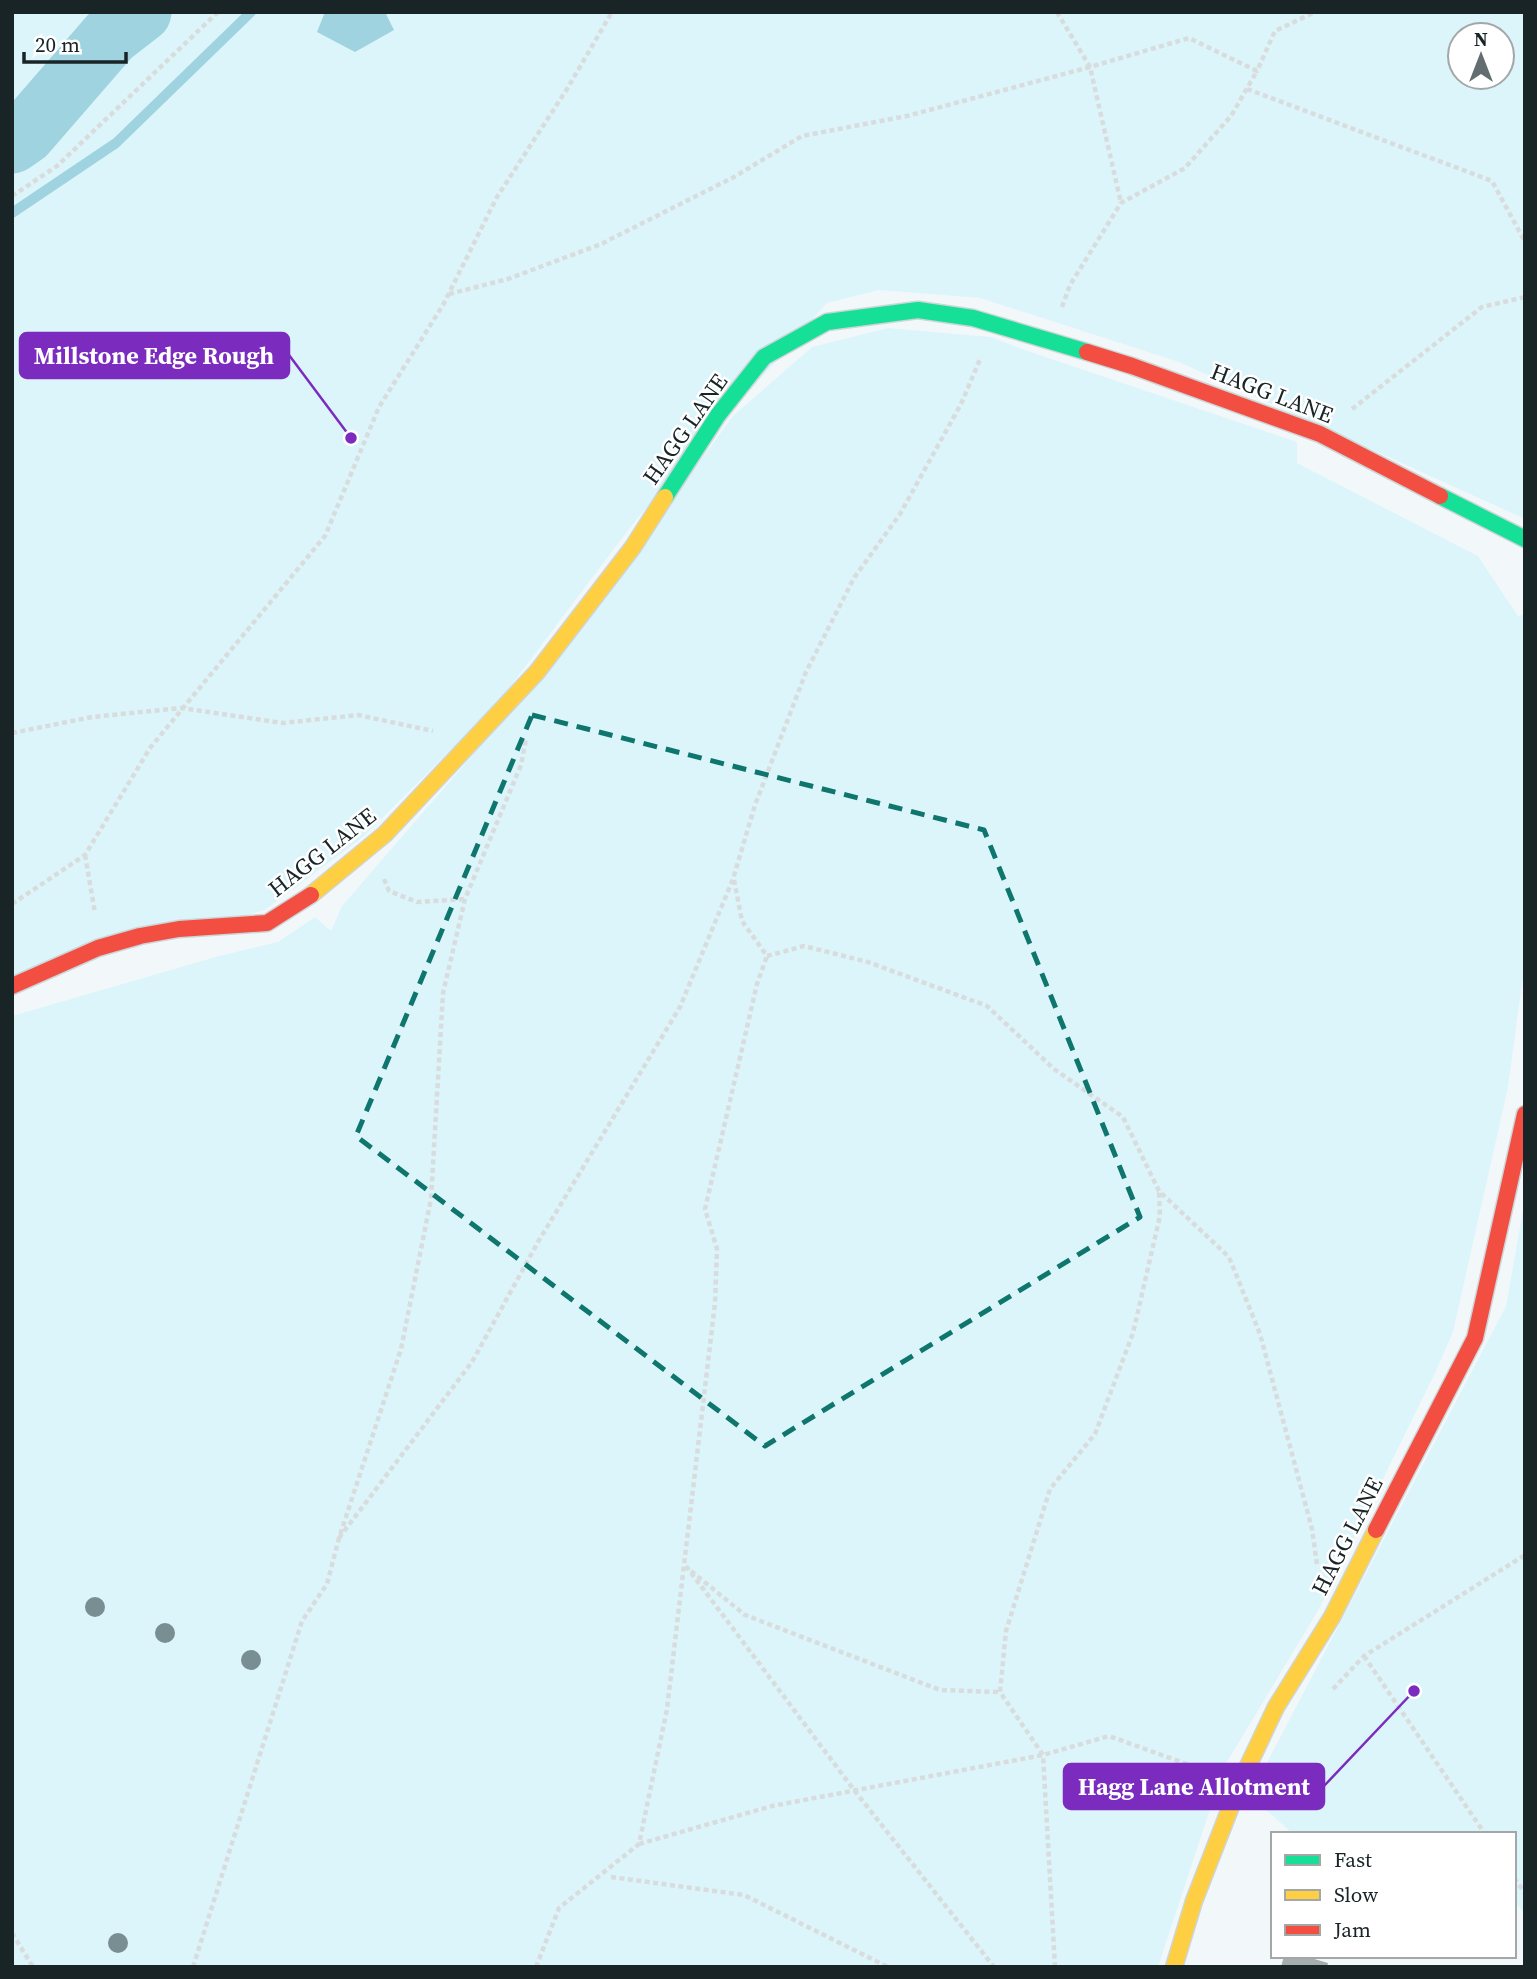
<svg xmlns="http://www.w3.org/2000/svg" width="1537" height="1979" viewBox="0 0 1537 1979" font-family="'Source Serif 4',serif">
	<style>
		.green { fill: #dcf5fb; fill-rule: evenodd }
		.water { fill: #9ed3df }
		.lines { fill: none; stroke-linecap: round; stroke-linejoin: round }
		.stream { stroke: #9ed3df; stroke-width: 10 }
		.river { stroke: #9ed3df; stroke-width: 61 }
		.building { fill: #a6adaf }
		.fast-casing { stroke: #cdd5d7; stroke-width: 19 }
		.slow-casing { stroke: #cdd5d7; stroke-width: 19 }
		.jam-casing { stroke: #cdd5d7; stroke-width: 19 }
		.path { stroke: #d9dcdc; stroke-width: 4.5; stroke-dasharray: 5 3.5; stroke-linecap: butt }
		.fast { stroke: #16e098; stroke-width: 16 }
		.slow { stroke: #ffcf43; stroke-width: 16 }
		.jam { stroke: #f24e42; stroke-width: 16 }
		.tree { fill: #788e93 }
		.marked { fill: none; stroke: #0f766e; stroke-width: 5; stroke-dasharray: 14 9; stroke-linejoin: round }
		.labels { text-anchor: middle; stroke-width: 5; stroke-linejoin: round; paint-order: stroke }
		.street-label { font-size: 23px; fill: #182426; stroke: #fff }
		.leader { fill: none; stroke: #7b2cbf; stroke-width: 2.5 }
		.callout-dot { fill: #7b2cbf; stroke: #fff; stroke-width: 2.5 }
		.callout { fill: #7b2cbf; stroke: #7b2cbf; stroke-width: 2.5 }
		.callout-label { font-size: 24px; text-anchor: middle; font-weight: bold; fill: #fff }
	</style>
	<rect width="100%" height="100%" fill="#f2f8fa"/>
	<path class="green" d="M12,12H1525V519L1179,362L980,298L879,290L827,303L635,521L497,704L363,837L265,910L12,977ZM1460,35H1502V77H1460Z
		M888,328L991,337L1022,349L1297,442V463L1478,556L1518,616L1525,614V962L1508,1087L1453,1332L1437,1369L1319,1609L1224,1767L1158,1967H12V1016L219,956L278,942L315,917L331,931L342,906L547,669L733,416L812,347Z
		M1525,1199V1915L1519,1906L1514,1908V1834H1293L1250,1795L1506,1306Z"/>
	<path class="water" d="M325,12H385L394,30L355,52L317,32Z"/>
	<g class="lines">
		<path class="stream" d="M12,213L116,143L251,12"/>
		<path class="river" d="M12,143L25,134L110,36L141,12"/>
	</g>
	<path class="building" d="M1284,1956H1304L1328,1963L1327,1967H1281Z"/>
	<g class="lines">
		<g class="fast-casing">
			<path id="fast" d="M1440,496L1525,539
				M665,497L718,415L764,357L827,322L918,310L973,318L1087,352"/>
		</g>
		<g class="slow-casing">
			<path id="slow" d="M311,895L385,834L537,672L633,547L665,497
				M1174,1967L1194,1901L1240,1783L1276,1707L1332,1617L1376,1530"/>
		</g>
		<g class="jam-casing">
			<path id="jam" d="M1087,352L1132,366L1320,434L1440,496
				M12,986L98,948L140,936L179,929L267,923L311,895
				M1376,1530L1475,1338L1525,1114"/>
		</g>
		<path class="path" d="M1057,12L1090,67L1189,38L1257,71L1275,31L1315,12
			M1247,89L1492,181L1525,242
			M12,196L57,166L218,12
			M449,294L508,279L601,244L734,177L802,136L907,116L1090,67L1121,203
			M1062,307L1070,285L1121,203L1185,168L1231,116L1257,71
			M1352,409L1482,307L1525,297
			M12,733L92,717L181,708L283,723L358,715L433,731
			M85,855L95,913
			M384,879L389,891L417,902L465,899
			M734,880L742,921L767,956
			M12,904L85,855L150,748L325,536L379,407L443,305L497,197L567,89L612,12
			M767,956L804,946L868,962L987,1006L1054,1069L1123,1117L1159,1191L1229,1257L1260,1334L1312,1529L1317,1564
			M339,1538L472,1362L538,1242L680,1007L733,879L755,805L806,672L854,578L900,514L961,404L981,357
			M686,1566L854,1790L994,1967
			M691,1571L745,1615L940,1690L999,1692
			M1364,1656L1485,1834
			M1333,1689L1364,1656L1525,1555
			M639,1844L772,1806L1043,1755L1109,1736L1206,1771
			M611,1877L744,1895L888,1967
			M1514,1878L1525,1893
			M12,1933L33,1967
			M193,1967L302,1621L327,1584L339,1538L401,1349L431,1199L443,993L465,899L521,765L526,739
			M536,1967L559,1908L639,1844L667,1709L715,1303L717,1249L705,1209L757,984L767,956
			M1055,1967L1043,1755L1000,1692L1006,1631L1050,1489L1095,1434L1133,1333L1160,1216L1159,1191"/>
		<use href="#fast" class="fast"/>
		<use href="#slow" class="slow"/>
		<use href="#jam" class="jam"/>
	</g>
	<g class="tree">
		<circle cx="95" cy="1607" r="10"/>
		<circle cx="165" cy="1633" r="10"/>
		<circle cx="251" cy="1660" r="10"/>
		<circle cx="118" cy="1943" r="10"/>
	</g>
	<path class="marked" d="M532,715L984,830L1140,1217L765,1446L356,1136Z"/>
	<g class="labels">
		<g class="street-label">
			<text transform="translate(1272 393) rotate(21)" y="8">HAGG LANE</text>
			<text transform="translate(685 429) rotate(-55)" y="8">HAGG LANE</text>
			<text transform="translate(322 852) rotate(-38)" y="8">HAGG LANE</text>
			<text transform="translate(1347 1536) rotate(-63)" y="8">HAGG LANE</text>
		</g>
	</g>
	<path class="leader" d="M351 438L289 355M1414 1691L1324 1786"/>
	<g class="callout-dot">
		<circle cx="351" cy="438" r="7"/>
		<circle cx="1414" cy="1691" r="7"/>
	</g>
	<g class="callout">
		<rect x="20" y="333" width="269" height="45" rx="7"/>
		<rect x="1064" y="1764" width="260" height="45" rx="7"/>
	</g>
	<g class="callout-label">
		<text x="154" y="364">Millstone Edge Rough</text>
		<text x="1194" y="1795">Hagg Lane Allotment</text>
	</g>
	<rect width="1537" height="1979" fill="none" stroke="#182426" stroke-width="28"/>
	<rect x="1271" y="1832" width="245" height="126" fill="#ffffff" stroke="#a3a7a8" stroke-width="2"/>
	<rect x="1285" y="1855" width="35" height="10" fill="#16e098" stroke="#a3a7a8" stroke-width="2"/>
	<text x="1334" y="1867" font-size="21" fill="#182426">Fast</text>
	<rect x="1285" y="1890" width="35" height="10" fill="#ffcf43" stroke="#a3a7a8" stroke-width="2"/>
	<text x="1334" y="1902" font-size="21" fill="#182426">Slow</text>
	<rect x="1285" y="1925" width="35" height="10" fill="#f24e42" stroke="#a3a7a8" stroke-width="2"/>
	<text x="1334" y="1937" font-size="21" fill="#182426">Jam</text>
	<g transform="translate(1481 56)"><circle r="33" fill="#ffffff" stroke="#a3a7a8" stroke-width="2"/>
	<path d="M0-5L12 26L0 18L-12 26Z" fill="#646e70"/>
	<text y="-10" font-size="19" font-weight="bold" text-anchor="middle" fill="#182426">N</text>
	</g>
	<path d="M24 52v10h102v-10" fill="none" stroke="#182426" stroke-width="3.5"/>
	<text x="35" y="52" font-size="21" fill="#182426" stroke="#ffffff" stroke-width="5" paint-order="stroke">20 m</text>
</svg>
